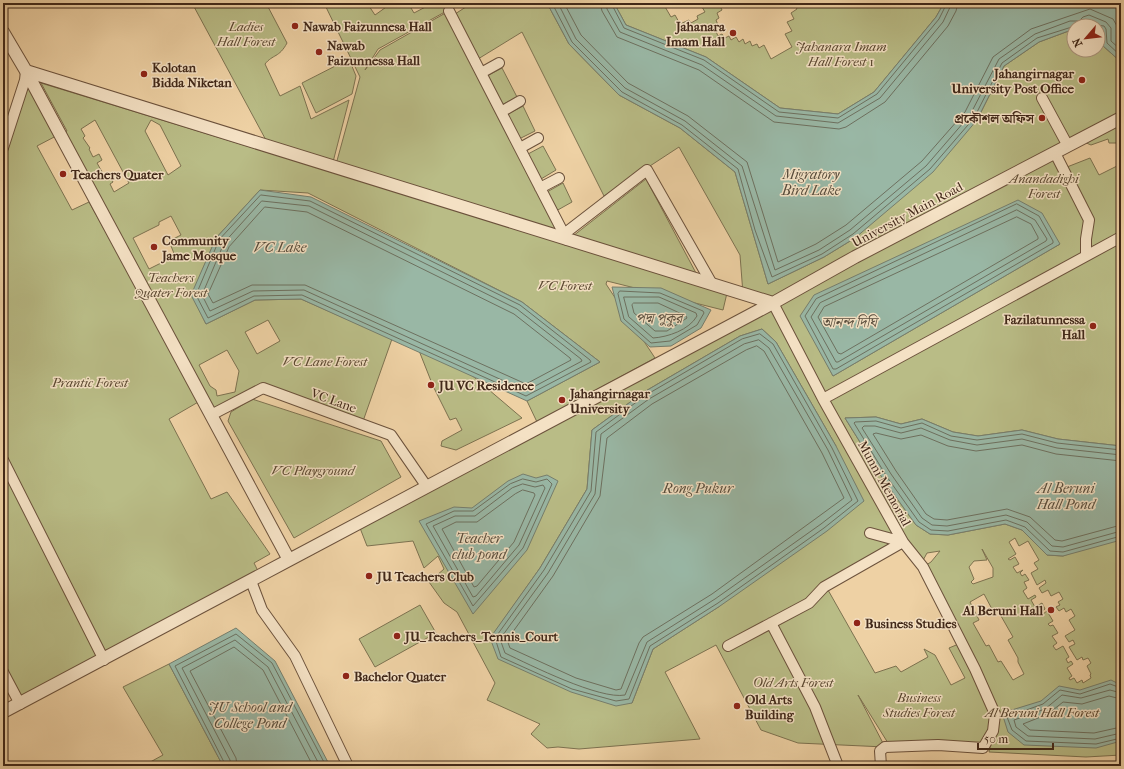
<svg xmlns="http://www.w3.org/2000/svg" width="1124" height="769" viewBox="0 0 1124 769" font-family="'IM FELL French Canon','Noto Serif Bengali',serif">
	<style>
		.green { fill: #b9bc86; stroke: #7d7250; fill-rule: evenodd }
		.water { fill: #99b7a5; stroke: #767e6d }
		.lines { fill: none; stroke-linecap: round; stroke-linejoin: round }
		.shore { stroke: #6d705f; stroke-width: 1 }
		.minor-casing { stroke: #6c523c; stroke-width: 12 }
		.tertiary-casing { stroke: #6c523c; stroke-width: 14 }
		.minor { stroke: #f4e1c4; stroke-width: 10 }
		.tertiary { stroke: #f4e1c4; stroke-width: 12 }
		.poi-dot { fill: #8f2418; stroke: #f4e1c4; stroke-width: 1.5 }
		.labels { text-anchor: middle; stroke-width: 3; stroke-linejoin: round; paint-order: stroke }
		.park-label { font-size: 13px; font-style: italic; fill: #59462f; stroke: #f4e1c4 }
		.poi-label { font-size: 13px; font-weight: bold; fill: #412819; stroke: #f4e1c4; text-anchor: start }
		.street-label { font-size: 13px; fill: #412819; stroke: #f4e1c4 }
		.water-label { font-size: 14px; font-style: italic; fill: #574c3c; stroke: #f4e1c4 }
	</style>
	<rect width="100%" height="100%" fill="#eed1a4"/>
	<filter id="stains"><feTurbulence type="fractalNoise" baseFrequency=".005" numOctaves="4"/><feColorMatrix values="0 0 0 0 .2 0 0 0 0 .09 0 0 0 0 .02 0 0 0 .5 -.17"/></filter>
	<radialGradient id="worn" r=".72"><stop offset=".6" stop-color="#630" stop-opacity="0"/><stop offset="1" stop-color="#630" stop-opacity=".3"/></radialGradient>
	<path class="green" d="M192,3H266L287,43C279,58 273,54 265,64L280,96L300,86L311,119L349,100L333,162L267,142Z
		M324,3H367L375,15L389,5V3H408L414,13L433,3H461L378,49L365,70L380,50L449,11L567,240L335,168L360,77Z
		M472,3H547L569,44L619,95L680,128L735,172L768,284L824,257L855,238L977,120L1004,66L1039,42L1074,29V50H1098V28L1102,29V45L1121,62V113L1055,153L1089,220L1086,255L1121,237V446L1058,439L1022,430L978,436L953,432L922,419L901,424L876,417L845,418L883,479L916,525L930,534L948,535L1005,524L1022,530L1047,555L1063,556L1121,534V755L1086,757L989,752L993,733L983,748L888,743L858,695L885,747L798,743L761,730L716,645L665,672L700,739L579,749L558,747L547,748L531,734L540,724L487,700L495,683L457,612L444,603L429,582L444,569L438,556L424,568L413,541L367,546L360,528L773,303L743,294L740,255L679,147L604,196L522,32L478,59L455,14ZM1060,244L833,376L824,358ZM762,329L776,342L836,446L720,606L653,649L632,703L490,639L540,568L587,489L592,430L644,392L740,336ZM1015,538L1019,546L1028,541L1039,560L1034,563L1038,569L1031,573L1037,585L1045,580L1046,583L1039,588L1042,593L1048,590L1051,596L1059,592L1063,599L1058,602L1060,605L1056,607L1059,611L1064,608L1066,612L1071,609L1075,616L1069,620L1075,630L1065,636L1069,642L1073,640L1075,644L1069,647L1077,660L1082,657L1083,660L1088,658L1091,663L1087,666L1091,674L1090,675L1091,678L1083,683L1082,680L1077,683L1074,678L1070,680L1069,678L1072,676L1067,668L1073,664L1071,661L1068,663L1066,659L1069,657L1063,646L1056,650L1053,646L1057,643L1052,636L1058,633L1053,625L1050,626L1048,624L1053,621L1047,611L1043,614L1041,612L1045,609L1042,603L1035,607L1031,600L1036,597L1035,595L1028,599L1023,591L1027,588L1024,582L1029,580L1025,574L1022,576L1020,573L1023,570L1017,573L1013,567L1019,564L1015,557L1010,560L1008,559L1016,554L1009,542ZM903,542L921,564L927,553L940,551L931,562L923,567L961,643L949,648L965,678L951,685L935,655L924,649L928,657L901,672L896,666L875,673L828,590ZM982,549L993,568V577L973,584L971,582L974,579L969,567L974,561L987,560ZM984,594L993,611L997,609L1013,637L1008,640L1018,658V662L1024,674L1013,680L1001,661L998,662L989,645L986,646L973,623L979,620L970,602Z
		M614,3H667L664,5L671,17L675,15L680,24L689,20L691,23L698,19L697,16L705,12L702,7L708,3H723L720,6L722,10L717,13L719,18L716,20L718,25L714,27L718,36L722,34L725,38L729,36L731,40L736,37L739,42L743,39L745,44L750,41L752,46L757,44L759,48L764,45L771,59L792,47L785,34L792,31L787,22L794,19L791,13L797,9L794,3H944L936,17L874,92L838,114L780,108L706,57L626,25Z
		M349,59L356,76L352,94L316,113L302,83Z
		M502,68L517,97L502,105L487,76Z
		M28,79L58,135L37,146L72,210L89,202L200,401L169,419L211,499L227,492L270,554L254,563L259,573L106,657L3,462V161Z
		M41,83L727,293L723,310L607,281L606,284L655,358L537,422L527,401L600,362L522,302L308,193L260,190L216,238L192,295L206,324L255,300L301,299L392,339L362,424L263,388L214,413L64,133L67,131ZM95,120L129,183L114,192L110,184L113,182L110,177L106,179L97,163L102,160L99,154L93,157L89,149L90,148L83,138L85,136L81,129ZM151,120L160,125L181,166L168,175L145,131ZM171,216L181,235L169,241L175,256L149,269L133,238L159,225V222ZM268,320L280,341L257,354L245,332ZM227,350L239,371L235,392L217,396L216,390L210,386L199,365Z
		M523,106L535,131L519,139L506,115Z
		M1121,119V144L1120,143H1109L1108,139L1091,145L1084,142Z
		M543,146L556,170L541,179L528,154Z
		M1090,158L1099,175L1121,164V232L1090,248L1091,215L1067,167Z
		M646,179L696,273L573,236Z
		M563,183L572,202L556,211L547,192Z
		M414,338L448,355L522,418L456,450L441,446L442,441L462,430L456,418L450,420L433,386Z
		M252,399L381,441L401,477L294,538L228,421L231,412Z
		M3,472L102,660L20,701L3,669Z
		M420,605L436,633L375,667L359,639Z
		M169,664L223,766H143L163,755L123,687Z"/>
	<path class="water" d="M547,3H614L626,25L706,57L780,108L838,114L874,92L936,17L944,3H1121V62L1102,45V29C1088,23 1090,26 1074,26V29L1039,42L1004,66L977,120L933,172L855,238L824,257L768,284L735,172L680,128L619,95L569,44Z
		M260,190L311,197L522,302L600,362L527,401L301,299L255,300L206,324L191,295L216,238Z
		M1018,200L1042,213L1060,244L833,376L800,316L814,295Z
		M612,287L661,288L711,310L701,328L671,346L650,347L621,321Z
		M762,329L776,342L836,446L864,501L827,531L720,606L653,649L632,703L616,706L571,692L498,659L490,638L540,568L587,489L592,430L644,392L740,336Z
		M876,417L901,424L922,419L953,432L978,436L1022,430L1058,439L1121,446V540L1063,556L1047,555L1022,530L1005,524L948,535L930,534L916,525L883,479L845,418Z
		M523,474L536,478L547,475L558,481L527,550L473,614L419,521L454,507L472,508L508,481Z
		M236,628L275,661L330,766H223L169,664Z
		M1111,680L1121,685V741L1096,748L1024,745L1008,732L1002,713L1041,701L1059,686L1080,690Z"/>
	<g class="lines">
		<path class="shore" d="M552,3L572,42L622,92L682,125L738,169L755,230L772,277L822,254L853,234L930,169L974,118L1002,63L1037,38L1075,26
			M558,3L576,39L625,88L685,121L742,166L775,270L819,250L850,230L926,166L970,115L999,59L1035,34L1070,21H1079L1083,17L1089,15L1106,22L1111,28V41L1121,50
			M564,3L581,35L628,83L688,116L747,162L778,262L816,244L846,225L922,161L965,112L993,57L1031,29L1090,9L1113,19L1117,26V38L1121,42
			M600,3L602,11L617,37L699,70L774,122L839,129L846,127L885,102L948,26L956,11L958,3
			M606,3L607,9L620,32L702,65L776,116L838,123L880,98L943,22L952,3
			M611,3L624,28L704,60L779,112L838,118L877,94L939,19L947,3
			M1084,26L1085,22L1089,20L1095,25L1104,26L1106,29L1107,43L1121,56
			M261,195L310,201L520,305L590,360L591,362L526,396L302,295L254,296L208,318L196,295L219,240Z
			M262,201L309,206L517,309L581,359L582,361L526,391L304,290L253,291L210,311L202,295L224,243Z
			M1017,204L1039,216L1053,241V243L836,369H833L805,316L816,299Z
			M265,207L307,212L514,314L570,358L571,360L526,384L305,285H252L213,303L208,294L229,247Z
			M1017,210L1035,220L1047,239L1046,241L838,362H836L811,317L820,303Z
			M1017,217L1031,224L1038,237V239L841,354L838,353L818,317L824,307Z
			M620,291L660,293L703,311L704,313L697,325L670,341L651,343L624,319L618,294Z
			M624,297H659L696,313L697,316C689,330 668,337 653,338L629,317Z
			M634,303H658L686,316L687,318L667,331H655L634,313L632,305Z
			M760,334L773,344L832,448L858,501L824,528L718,603L650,646L629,699L616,701L572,689L501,657L495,638L544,570L591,491L596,432L646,395L742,339Z
			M759,340L769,348L828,450L852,500L821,524L715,599L647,642L625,695C600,700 530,665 505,653L500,639L548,573L595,494L601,434L649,399L744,344Z
			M757,346L764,351L822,453L844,498L712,594L643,637L639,643L621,689L616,690L576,678L510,648L507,640L553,576L600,496L607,438L652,404L746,350Z
			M1121,450L1057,443L1022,434L977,440L951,436L922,423L901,428L876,421L855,422L854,423L887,477L919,522L931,530L948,531L1006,520L1025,527L1050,551L1063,552L1121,536
			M1121,455L1057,448L1022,439L977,445L950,440L921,428L901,433L875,426H864L862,428L891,474L922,518L932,525L947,526L1006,515L1027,522L1052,546L1063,547L1121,531
			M1121,461L1056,454L1022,445L976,451L948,446L921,435L901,439L876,433L873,434L896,471L926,514L934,519L947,520L1007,509L1030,517L1055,540L1062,541L1121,525
			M523,479L536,482L547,479L552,484L523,548L473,606L426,524L454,511H473L510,484Z
			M523,484L535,487L543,485L545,488L519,545L476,596L473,597L433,526L455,516H475L512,488Z
			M523,490L534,493L535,495L514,542L477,586L474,587L442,529L456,522H477L515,494Z
			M1121,688L1110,684L1080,694L1060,690L1043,704L1007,717L1012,730L1026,741L1096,744L1121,738
			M1121,693L1110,690L1081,698L1062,695L1045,709L1014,720L1016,727L1028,736L1095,739L1121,733
			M1121,699L1109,696L1082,704L1063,702L1048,714L1023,724L1030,730L1094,733L1121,727
			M226,766L175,666L236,634L272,663L326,766
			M231,766L230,760L182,668L235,640L268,667L320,766
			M237,766L236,758L190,671L234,647L263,670L313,766"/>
		<g class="minor-casing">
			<path id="minor" d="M449,11L567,240
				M481,73L499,63
				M1042,98L1068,146
				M501,112L520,101
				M3,148L25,80L26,71
				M520,148L538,138
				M1055,153L1089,220L1086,239V255
				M540,188L559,178
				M564,234L647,170L712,284
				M823,399L1121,237
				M211,415L263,388L391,435L427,487
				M3,460L104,660
				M870,533L903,542L923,567L975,669L995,714L993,731L983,748L938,745L885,747L880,751L881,766
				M251,581L262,610L295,656L348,766
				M771,623L815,707L838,766
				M728,646L809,603L824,587L903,542L823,399L773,303
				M3,672L20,704"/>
		</g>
		<g class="tertiary-casing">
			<path id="tertiary" d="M3,32L26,71L773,303
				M26,71L289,560L773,303L855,257L1121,118
				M3,712L289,560"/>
		</g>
		<use href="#minor" class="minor"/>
		<use href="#tertiary" class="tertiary"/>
	</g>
	<g class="poi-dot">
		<circle cx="295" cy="26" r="4"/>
		<circle cx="733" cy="33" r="4"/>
		<circle cx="319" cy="52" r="4"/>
		<circle cx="144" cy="74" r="4"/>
		<circle cx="1082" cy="80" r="4"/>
		<circle cx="1042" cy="118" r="4"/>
		<circle cx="63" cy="174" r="4"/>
		<circle cx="154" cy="247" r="4"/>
		<circle cx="1093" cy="326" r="4"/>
		<circle cx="431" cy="385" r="4"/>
		<circle cx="562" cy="400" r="4"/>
		<circle cx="369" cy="576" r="4"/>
		<circle cx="1051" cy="610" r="4"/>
		<circle cx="857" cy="623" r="4"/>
		<circle cx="397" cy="636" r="4"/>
		<circle cx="346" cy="676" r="4"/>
		<circle cx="737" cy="706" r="4"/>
	</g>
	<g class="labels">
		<g class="park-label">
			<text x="246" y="31">Ladies<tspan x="246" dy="15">Hall Forest</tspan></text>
			<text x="841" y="51">Jahanara Imam<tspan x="841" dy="15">Hall Forest 1</tspan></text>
			<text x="1044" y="183">Anandadighi<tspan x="1044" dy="15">Forest</tspan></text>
			<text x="171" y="282">Teachers<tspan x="171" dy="15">Quater Forest</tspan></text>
			<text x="565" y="290">VC Forest</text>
			<text x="325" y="366">VC Lane Forest</text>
			<text x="90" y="387">Prantic Forest</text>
			<text x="313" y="475">VC Playground</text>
			<text x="793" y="687">Old Arts Forest</text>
			<text x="919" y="702">Business<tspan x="919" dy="15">Studies Forest</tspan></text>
			<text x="1042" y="717">Al Beruni Hall Forest</text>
		</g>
		<g class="poi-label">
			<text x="303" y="31">Nawab Faizunnesa Hall</text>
			<text x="725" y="31" text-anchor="end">Jahanara<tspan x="725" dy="15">Imam Hall</tspan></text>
			<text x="327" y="50">Nawab<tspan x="327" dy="15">Faizunnessa Hall</tspan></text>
			<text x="152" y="72">Kolotan<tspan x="152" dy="15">Bidda Niketan</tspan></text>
			<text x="1074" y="78" text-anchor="end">Jahangirnagar<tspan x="1074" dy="15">University Post Office</tspan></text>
			<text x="1034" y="123" text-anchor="end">প্রকৌশল অফিস</text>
			<text x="71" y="179">Teachers Quater</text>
			<text x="162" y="245">Community<tspan x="162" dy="15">Jame Mosque</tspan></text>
			<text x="1085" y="324" text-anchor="end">Fazilatunnessa<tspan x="1085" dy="15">Hall</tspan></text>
			<text x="439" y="390">JU VC Residence</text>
			<text x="570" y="398">Jahangirnagar<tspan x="570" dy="15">University</tspan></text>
			<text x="377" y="581">JU Teachers Club</text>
			<text x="1043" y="615" text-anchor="end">Al Beruni Hall</text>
			<text x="865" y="628">Business Studies</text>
			<text x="405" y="641">JU_Teachers_Tennis_Court</text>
			<text x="354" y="681">Bachelor Quater</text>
			<text x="745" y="704">Old Arts<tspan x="745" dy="15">Building</tspan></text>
		</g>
		<g class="street-label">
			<text transform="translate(907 214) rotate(-28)" y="5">University Main Road</text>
			<text transform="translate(334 400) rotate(20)" y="5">VC Lane</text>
			<text transform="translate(885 483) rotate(61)" y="5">Munni Memorial</text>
		</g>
		<g class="water-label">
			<text x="811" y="179">Migratory<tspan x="811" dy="16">Bird Lake</tspan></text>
			<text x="280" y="252">VC Lake</text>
			<text x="659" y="323">পদ্ম পুকুর</text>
			<text x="849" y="327">আনন্দ দিঘি</text>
			<text x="698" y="493">Rong Pukur</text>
			<text x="1066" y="493">Al Beruni<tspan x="1066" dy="16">Hall Pond</tspan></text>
			<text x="479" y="543">Teacher<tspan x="479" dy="16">club pond</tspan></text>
			<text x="250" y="712">JU School and<tspan x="250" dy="16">College Pond</tspan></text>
		</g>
	</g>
	<rect width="1124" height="769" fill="none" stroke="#eed1a4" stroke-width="16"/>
	<rect x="4" y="4" width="1116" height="761" fill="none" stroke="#412819" stroke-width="2"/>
	<rect x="8" y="8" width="1108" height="753" fill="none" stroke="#412819"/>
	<g transform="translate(1086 38) rotate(242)"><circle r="19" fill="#f4e1c4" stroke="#ac9780"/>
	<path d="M0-3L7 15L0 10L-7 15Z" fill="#8f2418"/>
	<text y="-6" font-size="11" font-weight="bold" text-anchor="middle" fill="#412819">N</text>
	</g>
	<path d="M978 743v6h75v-6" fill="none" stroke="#412819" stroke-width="2"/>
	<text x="984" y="743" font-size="12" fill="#412819" stroke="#f4e1c4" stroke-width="3" paint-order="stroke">50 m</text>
	<rect width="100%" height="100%" filter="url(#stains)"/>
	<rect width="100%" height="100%" fill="url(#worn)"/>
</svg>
